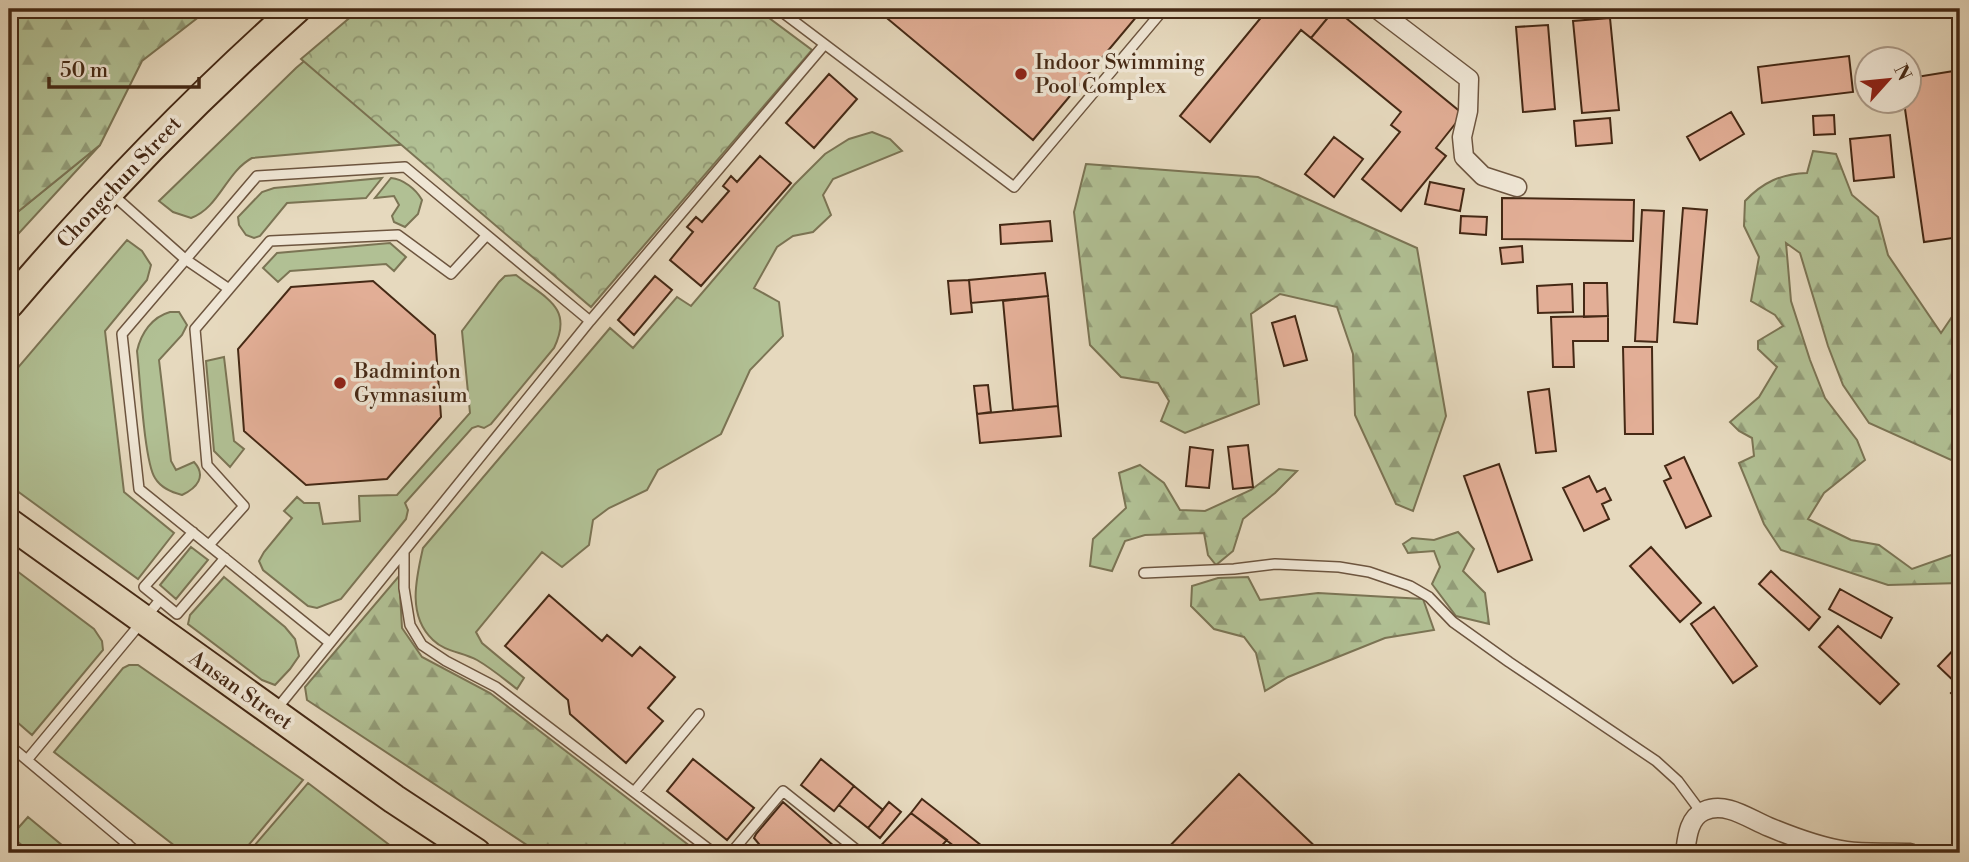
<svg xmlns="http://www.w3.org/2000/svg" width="1969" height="862" viewBox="0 0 1969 862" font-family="'Libre Bodoni',serif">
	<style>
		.green { fill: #b1c094; stroke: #7b7454; stroke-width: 2 }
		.forest { fill: url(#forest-firs); stroke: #7b7454; stroke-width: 2 }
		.park { fill: url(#park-crowns); stroke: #7b7454; stroke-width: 2 }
		.building { fill: #e2ae96; stroke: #452915; stroke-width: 2 }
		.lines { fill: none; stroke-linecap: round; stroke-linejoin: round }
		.service-casing { stroke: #6d553f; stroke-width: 12 }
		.minor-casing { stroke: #6d553f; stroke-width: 21 }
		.primary-casing { stroke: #452915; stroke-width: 32 }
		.service { stroke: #efe6d5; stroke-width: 9 }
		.minor { stroke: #efe6d5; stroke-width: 18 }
		.primary { stroke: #e6d9be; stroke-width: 28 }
		.poi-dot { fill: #8f2418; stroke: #efe6d5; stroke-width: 2.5 }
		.labels { text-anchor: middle; stroke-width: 7; stroke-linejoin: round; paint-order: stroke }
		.poi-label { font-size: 21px; fill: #452915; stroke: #efe6d5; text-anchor: start }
		.street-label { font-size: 21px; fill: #452915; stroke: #efe6d5 }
	</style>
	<defs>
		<pattern id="forest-firs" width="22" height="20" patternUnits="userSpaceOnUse" patternTransform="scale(1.75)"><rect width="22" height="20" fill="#b1c094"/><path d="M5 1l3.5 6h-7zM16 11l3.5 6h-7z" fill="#929c78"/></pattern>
		<pattern id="park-crowns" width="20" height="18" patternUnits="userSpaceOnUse" patternTransform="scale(1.75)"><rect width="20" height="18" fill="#b1c094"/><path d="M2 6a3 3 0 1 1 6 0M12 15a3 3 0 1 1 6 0" fill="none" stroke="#929c78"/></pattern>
	</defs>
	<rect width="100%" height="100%" fill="#e6d9be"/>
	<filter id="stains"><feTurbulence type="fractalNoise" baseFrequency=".00286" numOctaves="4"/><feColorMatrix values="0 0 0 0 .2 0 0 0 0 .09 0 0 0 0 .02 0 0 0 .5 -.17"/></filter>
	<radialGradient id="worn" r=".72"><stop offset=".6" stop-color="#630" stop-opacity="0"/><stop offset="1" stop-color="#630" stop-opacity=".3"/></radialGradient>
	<path class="green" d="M366,9L409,144L252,158C226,172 219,208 191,218L173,212L159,201L296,68Z
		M872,132L890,139L902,151L833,179L823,195L831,215L813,232L793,236L777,247L754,288L779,302L783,336L750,370L721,434L658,470L647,490L609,508L593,520L589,545L562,567L542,552L476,632L482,643L524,678L517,689C504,679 491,668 477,660C463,652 445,652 433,640C407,616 416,579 423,548L610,328L633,348L677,297L691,306L794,185L825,154L849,139Z
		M100,145L9,244V219Z
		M382,178L366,198L287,203L260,236L254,238L246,235L239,225L238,217L262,192L274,188Z
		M391,178C403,179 416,189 422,200L418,214L405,227L394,222L392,216L399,205L394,196L375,198Z
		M127,240L142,251L151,265L147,280L105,331L124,492L174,533L138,579L9,485V378Z
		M390,243L406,257L394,271L386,264L290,271L278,282L263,268L277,253Z
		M516,275C545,298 574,307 554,348L491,424L484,428L478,426L472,428L405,503L408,510L406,519L341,599L317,608L308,606L263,570L259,561L264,552L292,518L284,511L297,497L304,503H319L323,524L360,521L359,496L397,495L470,413L462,331L499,282L505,276Z
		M170,312H179L187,325L182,335L159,360L171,461L176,470L194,462C207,476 197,488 182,495C171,492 161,488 155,478C144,461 140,376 137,351C141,333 152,317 170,312Z
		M224,357L234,441L244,449L230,467L214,451L206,361Z
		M191,547L208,560L176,599L160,585Z
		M9,565L94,629L102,641L103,650L32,735L9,715Z
		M224,577L285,627L295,639L299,656L290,669L275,685L262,680L188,624L190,615Z
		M129,665H138L303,780L242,853H184L54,752L123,668Z
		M308,783L400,853H248Z
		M28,817L69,851L70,853H31L11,836Z"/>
	<path class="forest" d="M9,9H209L142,61L100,145L9,219Z
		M1813,151L1836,154L1852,195L1878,217L1888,255L1941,333L1960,305V464L1869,423L1843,385L1828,346L1800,253L1786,243L1791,301L1810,360L1825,398L1857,440L1865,460L1824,493L1808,519L1851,540L1879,545L1912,569L1960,552V583L1888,585L1781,550L1764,524L1739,463L1754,456L1752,438L1739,431L1730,422L1759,397L1777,367L1758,349V341L1783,326L1775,315L1751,301L1759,257L1744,226L1745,201C1763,182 1781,174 1807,173Z
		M1086,164L1258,177L1417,248L1446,416L1413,511L1396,504L1355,415L1353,354L1337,307L1280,294L1251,314L1259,404L1185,433L1161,421L1169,401L1158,383L1121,377L1090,345L1074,212Z
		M1140,465L1164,483L1180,510L1205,511L1251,490L1279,469L1297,471L1275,493L1243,519L1233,551L1216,565L1208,555L1204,533L1145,535L1125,541L1112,571L1090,566L1093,539L1126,508L1119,473Z
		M1458,532L1474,549L1463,571L1485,593L1489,624L1456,616L1432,584L1440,567L1434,551L1408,553L1403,544L1412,538L1434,540Z
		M399,576L402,628L422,657L490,693L699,853H539L307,700L305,687Z
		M1248,577L1260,600L1318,593L1423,599L1434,630L1385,638L1288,677L1265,691L1256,653L1244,637L1214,629L1191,606L1192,586L1218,578Z"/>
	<path class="park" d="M360,9H757L812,50L591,307L301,59Z"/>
	<path class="building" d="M876,9H1143L1033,140Z
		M1268,9H1335L1311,38L1301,30L1210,142L1180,116Z
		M1335,9L1463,114L1436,148L1446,156L1401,211L1362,179L1400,132L1391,125L1401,112L1311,38Z
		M1610,18L1619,110L1582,113L1573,21Z
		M1548,25L1555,109L1523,112L1516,27Z
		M1849,56L1853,92L1762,103L1758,67Z
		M1960,70V237L1924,242L1904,102H1910V78Z
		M829,74L857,99L814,148L786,123Z
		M1731,112L1744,134L1700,160L1687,137Z
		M1834,115L1835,134L1814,135L1813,116Z
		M1610,118L1612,143L1576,146L1574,121Z
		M1890,135L1894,177L1854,181L1850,139Z
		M1334,137L1363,159L1334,197L1305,174Z
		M760,156L791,183L701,286L670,260L693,232L687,227L696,217L702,222L729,191L723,186L731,176L737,182Z
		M1430,182L1464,189L1460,211L1425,204Z
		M1502,198L1634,200L1633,241L1502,239Z
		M1683,208L1707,210L1697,324L1674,322Z
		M1642,210L1664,211L1657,342L1635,341Z
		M1461,216L1487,217L1486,235L1460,233Z
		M1050,221L1052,241L1001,244L1000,225Z
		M1522,246L1523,262L1502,264L1500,248Z
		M1045,273L1048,296L971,303L969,280Z
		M655,276L672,290L634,335L618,320Z
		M969,280L972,312L951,314L948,281Z
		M373,281L435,335L441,417L387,479L306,485L244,431L238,349L291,287Z
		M1584,283H1607L1608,316L1584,317Z
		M1572,284L1573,312L1538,313L1537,286Z
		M1048,296L1058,406L1013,410L1003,301Z
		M1295,316L1307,360L1284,366L1272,323Z
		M1608,316V341H1573L1574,367H1553L1551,317Z
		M1623,347H1652L1653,434H1625Z
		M988,385L991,412L977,414L974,386Z
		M1549,389L1556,451L1536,453L1528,392Z
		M1058,406L1061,436L980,443L977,414Z
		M1248,445L1253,487L1233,489L1228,447Z
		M1190,447L1213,450L1209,488L1186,486Z
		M1684,457L1711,516L1686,528L1664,481L1671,478L1665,466Z
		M1499,464L1532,560L1498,572L1464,476Z
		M1589,476L1597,492L1605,488L1611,500L1602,504L1609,519L1584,531L1563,488Z
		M1651,547L1701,603L1680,622L1630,566Z
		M1771,571L1820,617L1809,630L1759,584Z
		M1840,589L1892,618L1881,638L1829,609Z
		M549,595L602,641L607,635L632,656L640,647L675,677L648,708L663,721L626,763L570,714L568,700L505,646Z
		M1714,607L1757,666L1733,683L1691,624Z
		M1838,626L1899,684L1880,704L1819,647Z
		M1960,643V702L1951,693L1959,686L1938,666Z
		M693,759L754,808L727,840L667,791Z
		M821,759L854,786L834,811L801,785Z
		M1239,774L1322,853H1163Z
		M854,786L883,810L868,828L839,805Z
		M922,799L991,853H963L911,813Z
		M783,802L842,853H755L753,851L759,844L754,838L756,834Z
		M889,802L901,812L880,838L868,828Z
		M911,813L947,840L935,853H874Z
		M9,814L16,820L9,828Z
		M9,838L27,853H9Z"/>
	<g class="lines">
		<g class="service-casing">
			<path id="service" d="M778,9L1014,187L1164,9
				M112,194L185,259L229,289L270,241L398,235L451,274L486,236
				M209,545L244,506L207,465L195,329L229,289
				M404,552V588L410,625L422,645L446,661L496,687L714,853
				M1144,573L1234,569L1275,564L1339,567L1369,572L1410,586L1429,597L1453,622L1509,662L1656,761L1678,781L1701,812
				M160,600L177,614L225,558
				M330,643L139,489L122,334L257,176L405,167L590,321
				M275,711L590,321L824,45
				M9,745L138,853
				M27,760L160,600L144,587L193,532
				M634,792L699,714
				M120,853L128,844
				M731,853L783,791L858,851L855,853"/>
		</g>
		<g class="minor-casing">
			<path id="minor" d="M1377,9L1469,79L1468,111L1462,137L1464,157L1483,176L1517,187
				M1685,853C1687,839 1688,818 1704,811C1726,801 1749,819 1769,827C1793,837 1820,847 1846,851C1867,854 1890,852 1910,853"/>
		</g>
		<g class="primary-casing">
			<path id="primary" d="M9,304C98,199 193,101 296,9
				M9,523L394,799L476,853"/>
		</g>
		<use href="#service" class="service"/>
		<use href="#minor" class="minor"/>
		<use href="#primary" class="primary"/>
	</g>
	<g class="poi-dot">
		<circle cx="1021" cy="74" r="7"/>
		<circle cx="340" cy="383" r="7"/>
	</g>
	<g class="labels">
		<g class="poi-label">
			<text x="1035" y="69">Indoor Swimming<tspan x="1035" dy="24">Pool Complex</tspan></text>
			<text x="354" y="378">Badminton<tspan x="354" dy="24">Gymnasium</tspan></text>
		</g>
		<g class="street-label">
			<text transform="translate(119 182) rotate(-47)" y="7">Chongchun Street</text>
			<text transform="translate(241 690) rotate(35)" y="7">Ansan Street</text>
		</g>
	</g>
	<rect width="1969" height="862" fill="none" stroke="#e6d9be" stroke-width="35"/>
	<rect x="10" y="10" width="1948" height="841" fill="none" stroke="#452915" stroke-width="3.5"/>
	<rect x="18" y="18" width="1934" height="827" fill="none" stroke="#452915" stroke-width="2"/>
	<g transform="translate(1888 80) rotate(63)"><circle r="33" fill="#efe6d5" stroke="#ab9a88" stroke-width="2"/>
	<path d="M0-5L12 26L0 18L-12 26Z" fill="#8f2418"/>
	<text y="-10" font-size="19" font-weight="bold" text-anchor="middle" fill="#452915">N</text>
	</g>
	<path d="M49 77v10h150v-10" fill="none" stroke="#452915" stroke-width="3.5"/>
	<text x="60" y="77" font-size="21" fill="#452915" stroke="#efe6d5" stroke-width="5" paint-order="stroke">50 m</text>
	<rect width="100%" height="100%" filter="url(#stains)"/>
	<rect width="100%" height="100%" fill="url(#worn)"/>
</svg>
